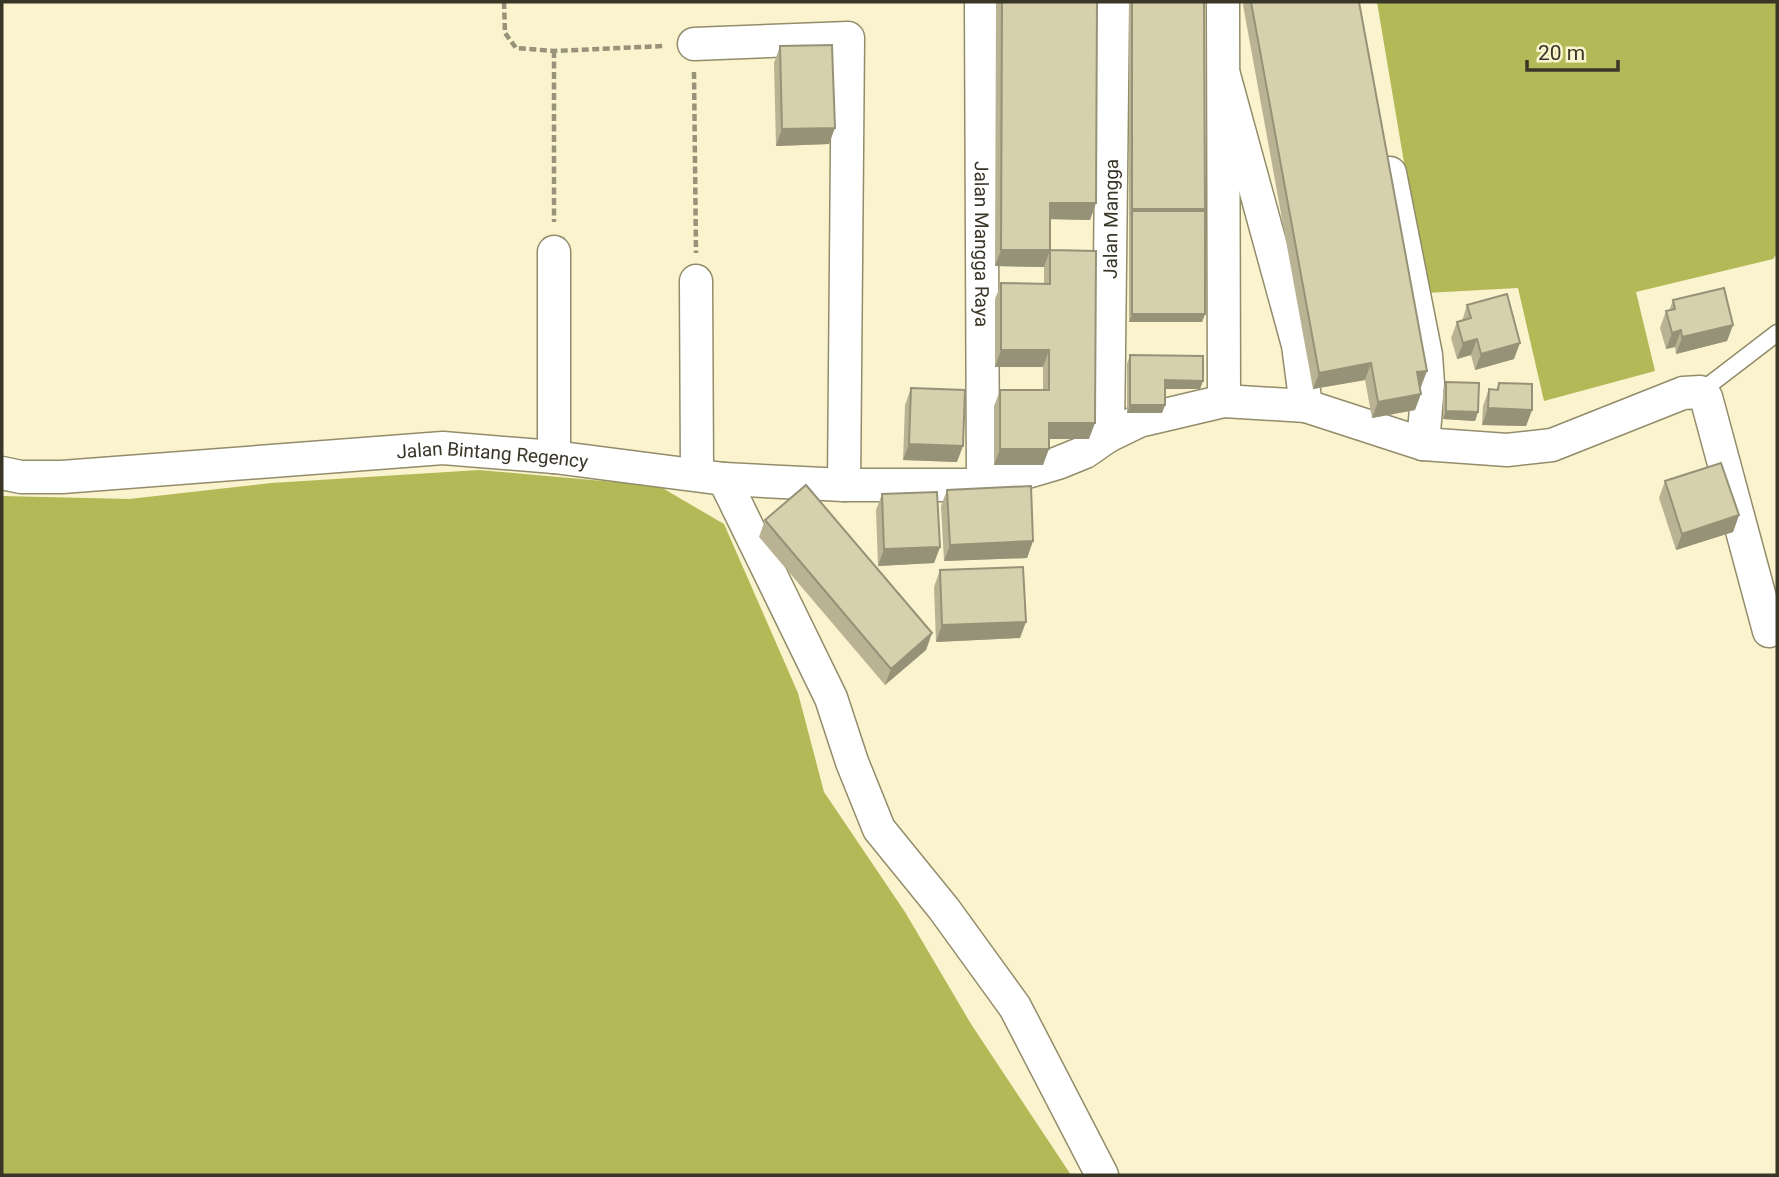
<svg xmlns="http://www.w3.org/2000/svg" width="1779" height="1177" viewBox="0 0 1779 1177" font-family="Roboto,sans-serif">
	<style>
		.forest { fill: #b3b957 }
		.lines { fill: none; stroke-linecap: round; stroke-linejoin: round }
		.lane-casing { stroke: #938c6a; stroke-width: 19 }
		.street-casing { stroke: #938c6a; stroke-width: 35 }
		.path { stroke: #979279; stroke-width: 4.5; stroke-dasharray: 7 3.5; stroke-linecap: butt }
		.lane { stroke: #fff; stroke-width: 16 }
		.street { stroke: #fff; stroke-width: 32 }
		.wall { fill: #b9b394 }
		.shaded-wall { fill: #969278 }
		.building { fill: #d7d0ac; stroke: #969278; stroke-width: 2 }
		.labels { text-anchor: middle; stroke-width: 5; stroke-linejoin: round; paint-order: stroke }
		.street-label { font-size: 19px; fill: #393628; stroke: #faf3ce }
	</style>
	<rect width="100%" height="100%" fill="#faf3ce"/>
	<path class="forest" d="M1377,2H1777V254L1773,259L1636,292L1655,371L1544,401L1518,288L1426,293Z
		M479,470L659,486L724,524L798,693L824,792L905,912L971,1024L1071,1175H2V496L129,499L271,483Z"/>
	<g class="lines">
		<g class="lane-casing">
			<path id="lane" d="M1700,392L1777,333"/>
		</g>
		<g class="street-casing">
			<g id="street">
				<path id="s1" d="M981,2L983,485"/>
				<path d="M1223,2L1224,401"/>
				<path d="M694,44L848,38L844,485"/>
				<path d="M554,252V457"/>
				<path d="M696,281L697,474"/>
				<path d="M1306,406L1423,444L1428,384L1426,355L1390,173"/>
				<path d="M1108,436L1139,421L1224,401L1306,406L1298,345L1224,75"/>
				<path d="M1423,444L1507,450L1552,445L1683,393L1700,392L1706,397L1769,631"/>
				<path id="s2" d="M2,473L21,477H62L443,448L554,457L724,479L844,485H983L1058,463L1085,452L1108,436L1113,2"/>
				<path d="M724,479L831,698L852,762L879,829L944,909L1015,1007L1102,1175"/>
			</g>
		</g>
		<path class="path" d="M504,2L505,33L516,48L554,51L664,46
			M554,51V222
			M694,72L696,253"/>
		<use href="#lane" class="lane"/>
		<use href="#street" class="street"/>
	</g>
	<path class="wall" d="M996,2H1097L1096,203L1090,220L1050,219V250L1044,267L995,266Z
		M1129,2H1204L1205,314L1202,322H1129Z
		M1244,2H1359L1421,387L1415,410L1372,418L1365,380L1313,389L1243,5Z
		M780,46L829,144L776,146L774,63Z
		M1050,250L1089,439H1049L1043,465H994V406L1000,390H1043V367H995V299L1001,283H1044V267Z
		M1673,300L1733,325L1727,341L1676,354L1675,347L1666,349L1660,328L1666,311H1669Z
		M1467,305L1514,359L1475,370L1471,355L1457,359L1451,338L1457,322L1462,321Z
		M1130,355L1203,381L1200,389H1165V405L1162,413H1127V364Z
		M1446,382L1478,412L1475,421L1443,419V390Z
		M1499,383L1532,410L1526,426L1482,425L1483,406L1489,389L1496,390Z
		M911,388L957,462L903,460L905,405Z
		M1665,481L1739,515L1733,532L1676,550L1659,498Z
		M947,490L1033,541L1027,558L944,561L941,506Z
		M882,494L940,547L934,563L878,566L876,510Z
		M765,520L932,633L926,650L885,685L759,537Z
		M940,570L1020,638L936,642L934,587Z"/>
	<path class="shaded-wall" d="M835,128L829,144L776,146L782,129Z
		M1050,203H1096L1090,220L1044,219Z
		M1132,209H1205L1202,218L1132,211L1129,217Z
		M1001,250H1050L1044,267L995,266Z
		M1132,314H1205L1202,322H1129Z
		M1733,325L1727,341L1676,354L1682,337Z
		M1681,330L1675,347L1666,349L1672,333Z
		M1477,339L1471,355L1457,359L1463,343Z
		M1520,343L1514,359L1475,370L1481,354Z
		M1001,350H1049L1043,367H995Z
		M1371,363L1365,380L1313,389L1319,373Z
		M1427,371L1421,387L1411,389L1417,372Z
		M1165,380L1203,381L1200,389H1162Z
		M1421,394L1415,410L1372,418L1378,402Z
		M1130,405H1165L1162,413H1127Z
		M1488,408L1532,410L1526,426L1482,425Z
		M1446,411L1478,412L1475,421L1443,419Z
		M1049,423H1095L1089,439H1043Z
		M909,444L963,446L957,462L903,460Z
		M1000,449H1049L1043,465H994Z
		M1739,515L1733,532L1676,550L1682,534Z
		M1033,541L1027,558L944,561L950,545Z
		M940,547L934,563L878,566L884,549Z
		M1026,622L1020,638L936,642L942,625Z
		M932,633L926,650L885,685L891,669Z"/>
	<path class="building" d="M1002,2H1097L1096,203H1050V250H1001Z
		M1132,2H1204L1205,209H1132Z
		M1251,2H1359L1427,371L1417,372L1421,394L1378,402L1371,363L1319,373Z
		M832,45L835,128L782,129L780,46Z
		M1132,211H1205V314H1132Z
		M1050,250L1096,251L1095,423H1049V449H1000V390H1049V350H1001V283L1050,284Z
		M1724,288L1733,325L1682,337L1681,330L1672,333L1666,311L1675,309L1673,300Z
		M1507,294L1520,343L1481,354L1477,339L1463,343L1457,322L1471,318L1467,305Z
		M1130,355L1203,356V381L1165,380V405H1130Z
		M1446,382L1479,383L1478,412L1446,411Z
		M1499,383L1532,384V410L1488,408L1489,389L1498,390Z
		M911,388L965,390L963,446L909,444Z
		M1721,463L1739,515L1682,534L1665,481Z
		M806,485L932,633L891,669L765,520Z
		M1031,486L1033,541L950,545L947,490Z
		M937,492L940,547L884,549L882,494Z
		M1023,567L1026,622L942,625L940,570Z"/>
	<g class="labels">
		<g class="street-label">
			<text dy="7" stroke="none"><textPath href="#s2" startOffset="1337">Jalan Mangga</textPath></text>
			<text dy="7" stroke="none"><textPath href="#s1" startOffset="242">Jalan Mangga Raya</textPath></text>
			<text dy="7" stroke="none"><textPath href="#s2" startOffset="492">Jalan Bintang Regency</textPath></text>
		</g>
	</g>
	<rect width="1779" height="1177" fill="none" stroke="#393628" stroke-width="7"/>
	<path d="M1527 60v10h91v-10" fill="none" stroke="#393628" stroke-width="3.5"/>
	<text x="1538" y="60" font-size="21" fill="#393628" stroke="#faf3ce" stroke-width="5" paint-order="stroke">20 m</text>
</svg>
